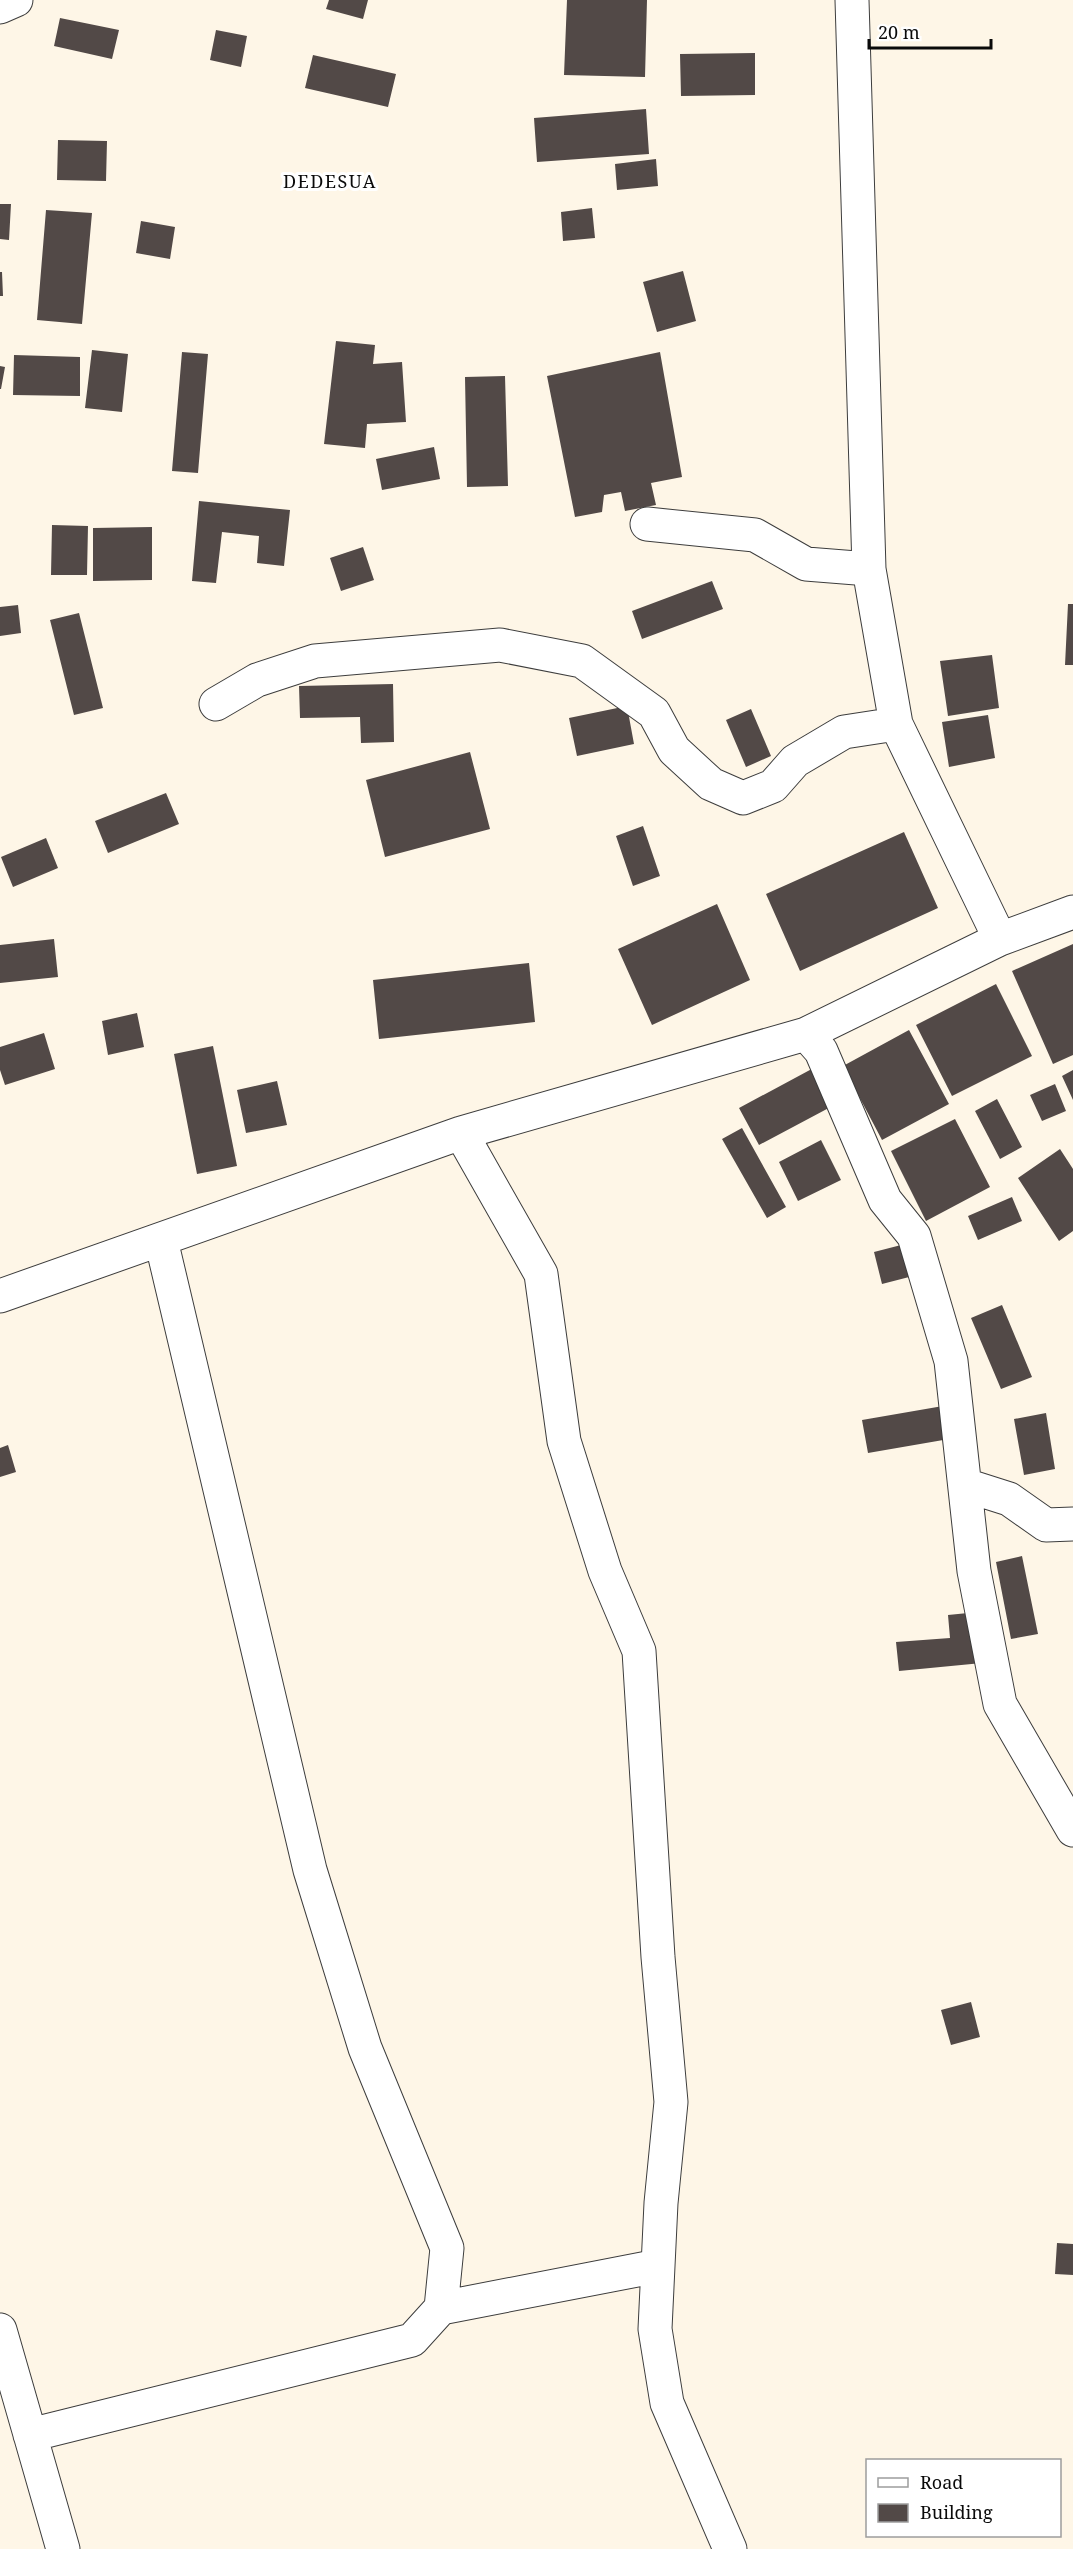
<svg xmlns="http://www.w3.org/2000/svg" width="1073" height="2549" viewBox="0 0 1073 2549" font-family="'Noto Serif',serif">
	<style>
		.building { fill: #524947 }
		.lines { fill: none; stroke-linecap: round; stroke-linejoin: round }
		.minor-casing { stroke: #3d3d3d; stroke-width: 35 }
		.minor { stroke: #fff; stroke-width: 33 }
		.labels { text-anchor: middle; stroke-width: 6; stroke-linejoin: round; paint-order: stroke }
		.quarter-label { font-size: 18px; letter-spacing: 1.5px; fill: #0a0a0a; stroke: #fff }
	</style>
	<rect width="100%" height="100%" fill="#fef6e7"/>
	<path class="building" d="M329,0H368L363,19L326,9Z
		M567,0H647L645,77L564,75Z
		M60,18L119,30L112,59L54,46Z
		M216,30L247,36L241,67L210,60Z
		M755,53V95L681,96L680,54Z
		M313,55L396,74L388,107L305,88Z
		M646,109L649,154L537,162L534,118Z
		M58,140L107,141L106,181L57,180Z
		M656,159L658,186L617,190L615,164Z
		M0,204H11L9,240L0,239Z
		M592,208L595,238L563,241L561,212Z
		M46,210L92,213L82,324L37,320Z
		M141,221L175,227L170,259L136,253Z
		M683,271L696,321L657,332L643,282Z
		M0,272H2L3,296H0Z
		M336,341L375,345L373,364L402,362L406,422L367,424L365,448L324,444Z
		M92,350L128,354L122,412L85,408Z
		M182,352L208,354L198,473L172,471Z
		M660,352L682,477L651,483L656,505L625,511L621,492L604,495L602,512L575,517L547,376Z
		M14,355L80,357V396L13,395Z
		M0,366L5,367L1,389H0Z
		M505,376L508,486L467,487L465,377Z
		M434,447L440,479L382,490L376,459Z
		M199,501L290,510L284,566L257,563L259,536L222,532L216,583L192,581Z
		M52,525L88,526L87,575H51Z
		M152,527V580L93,581V528Z
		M363,547L374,580L341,591L330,558Z
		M712,581L723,609L642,639L632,611Z
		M1068,604H1073V665H1065Z
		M18,605L21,633L0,636V607Z
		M79,613L103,708L74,715L50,620Z
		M992,655L999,708L948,716L940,661Z
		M393,684L394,742L361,743L360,717L300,718L299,686Z
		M627,706L634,744L577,756L569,718Z
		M751,709L771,756L746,767L726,720Z
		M988,715L995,758L949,767L942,722Z
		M470,752L490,829L385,857L366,780Z
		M166,793L179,824L108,853L95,821Z
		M643,826L660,876L633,886L616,836Z
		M904,832L938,908L800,971L766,894Z
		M46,838L58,868L13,887L1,857Z
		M717,904L750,980L652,1025L618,949Z
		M54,939L58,977L0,983V945Z
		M1073,944V1055L1053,1064L1012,971Z
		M529,963L535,1022L379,1039L373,980Z
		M996,984L1032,1056L952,1096L916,1025Z
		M137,1013L144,1047L108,1055L102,1021Z
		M909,1030L949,1104L882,1140L843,1066Z
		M44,1033L55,1069L5,1085L0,1070V1047Z
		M213,1046L237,1166L197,1174L174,1054Z
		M821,1064L840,1102L759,1145L739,1108Z
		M1073,1070V1100L1062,1076Z
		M277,1081L287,1125L246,1133L237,1090Z
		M1055,1084L1066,1111L1042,1121L1030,1095Z
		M997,1099L1022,1147L1000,1159L975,1111Z
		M955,1119L990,1187L926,1221L891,1151Z
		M742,1128L786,1207L767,1218L722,1139Z
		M821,1140L841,1180L798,1201L779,1162Z
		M1060,1149L1073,1169V1231L1059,1241L1018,1178Z
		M1012,1197L1022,1221L978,1240L968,1216Z
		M905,1244L913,1276L882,1284L874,1252Z
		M1002,1305L1032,1377L1001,1389L971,1318Z
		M943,1406L949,1439L868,1453L862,1420Z
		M1046,1413L1055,1469L1024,1475L1014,1419Z
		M8,1445L16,1472L0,1477V1448Z
		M1022,1556L1038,1634L1011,1639L996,1562Z
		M978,1612L982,1663L899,1671L896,1642L950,1638L948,1615Z
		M971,2002L980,2037L951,2045L941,2010Z
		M1057,2243L1073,2244V2275L1055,2274Z"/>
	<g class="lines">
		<g class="minor-casing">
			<path id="minor" d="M852,0L869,569L896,724L1000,939
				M0,7L16,0
				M647,524L755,535L806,564L869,569
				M216,704L257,680L315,661L500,645L582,661L654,713L674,750L711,784L743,798L773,786L795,761L844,732L896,724
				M806,1034L821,1051L885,1200L914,1236L951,1361L974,1571L1000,1704L1073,1830
				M461,1133L541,1274L564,1441L605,1571L639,1651L658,1957L671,2102L661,2203L655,2329L667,2403L730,2549
				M0,1296L461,1133L806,1034L1000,939L1073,912
				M965,1485L1009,1499L1046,1525L1073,1524
				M441,2308L658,2266
				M0,2330L63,2549
				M30,2435L412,2340L441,2308L447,2248L365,2048L310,1870L161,1240"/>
		</g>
		<use href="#minor" class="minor"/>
	</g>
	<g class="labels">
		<g class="quarter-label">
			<text x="330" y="188">DEDESUA</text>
		</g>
	</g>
	<rect x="866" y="2459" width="195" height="78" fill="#ffffff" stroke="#9d9d9d" stroke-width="1.5"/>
	<rect x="878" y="2478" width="30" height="9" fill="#ffffff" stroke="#9d9d9d" stroke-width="1.5"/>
	<text x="920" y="2489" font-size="18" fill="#0a0a0a">Road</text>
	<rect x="878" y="2504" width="30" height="18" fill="#524947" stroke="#9d9d9d" stroke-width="1.5"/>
	<text x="920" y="2519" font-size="18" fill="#0a0a0a">Building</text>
	<path d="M869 39v9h122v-9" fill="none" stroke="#0a0a0a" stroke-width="3"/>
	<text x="878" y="39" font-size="18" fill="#0a0a0a" stroke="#ffffff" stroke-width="4.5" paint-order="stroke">20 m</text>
</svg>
